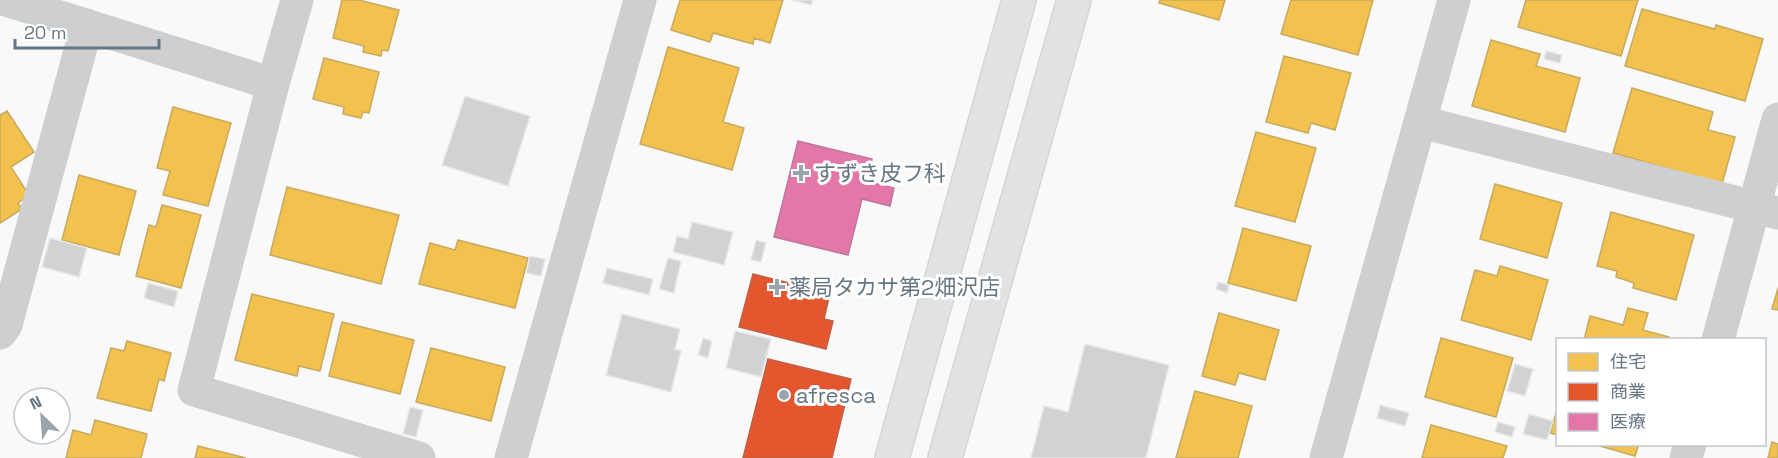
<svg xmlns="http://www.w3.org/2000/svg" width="1778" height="458" viewBox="0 0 1778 458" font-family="'Space Grotesk','Noto Sans JP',sans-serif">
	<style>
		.homes { fill: #f2c14e; stroke: #c8aa5e; stroke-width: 1.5 }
		.shops { fill: #e4572e; stroke: #be6048; stroke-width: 1.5 }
		.health { fill: #e377a8; stroke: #bd779d; stroke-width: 1.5 }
		.building { fill: #d0d2d3; stroke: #e8e8e8; stroke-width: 1.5 }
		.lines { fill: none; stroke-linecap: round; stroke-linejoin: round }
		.secondary-casing { stroke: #d5d6d7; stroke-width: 36 }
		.street { stroke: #cecfd0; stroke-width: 33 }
		.secondary { stroke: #e1e2e2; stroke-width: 33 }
		.poi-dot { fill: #99a4ac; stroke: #fff; stroke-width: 2 }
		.labels { text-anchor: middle; stroke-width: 6; stroke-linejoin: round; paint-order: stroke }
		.poi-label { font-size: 22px; fill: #657683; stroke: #fff; text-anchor: start }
	</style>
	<rect width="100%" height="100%" fill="#f9f9f9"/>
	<path class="homes" d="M342,0H359L399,10L388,51L382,50L381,56L363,52L364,46L333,38Z
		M680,0H783L770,43L754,38L753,44L713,33L710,42L671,30Z
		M1160,0H1225L1219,20L1159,3Z
		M1291,0H1373L1358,55L1281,34Z
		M1526,0H1638L1621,56L1518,27Z
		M1642,9L1715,29L1716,25L1763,39L1745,101L1625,66Z
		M1491,40L1540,54L1536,66L1580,78L1565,132L1472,106Z
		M668,47L739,68L723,122L744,128L732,170L640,144Z
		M1284,56L1351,73L1335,130L1311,123L1308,133L1266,122Z
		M324,58L379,72L369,113L363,112L361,118L343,114L344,107L313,99Z
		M1632,88L1713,112L1708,130L1735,137L1722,184L1613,153Z
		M173,107L231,123L208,206L163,195L170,171L157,168Z
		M7,111L34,152L11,167L29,195L18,203L22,209L0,223V115Z
		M1256,132L1316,148L1295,222L1235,206Z
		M79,175L136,191L119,255L62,240Z
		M1495,184L1562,203L1547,258L1480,239Z
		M287,187L399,215L381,284L270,255Z
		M162,205L201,215L181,288L136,276L149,225L156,227Z
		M1611,212L1694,235L1676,300L1633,288L1634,283L1616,277L1617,271L1597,266Z
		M1243,228L1311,246L1296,301L1228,283Z
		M458,240L528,258L515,308L419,284L430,243L455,250Z
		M1500,266L1548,280L1531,340L1461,320L1475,270L1497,276Z
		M1778,288V310L1772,309Z
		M252,294L334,314L320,371L299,366L297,376L235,360Z
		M1628,308L1648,313L1643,330L1669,337L1668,340H1584L1590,316L1623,325Z
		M1219,313L1279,330L1265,380L1239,373L1235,385L1202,376Z
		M342,322L414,340L400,394L329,376Z
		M1441,338L1513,358L1496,417L1425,397Z
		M127,341L171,353L164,381L159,379L151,411L97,398L111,348L124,351Z
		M431,348L505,367L491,421L416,402Z
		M1195,391L1252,406L1238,458H1176Z
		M1558,407V435L1550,433Z
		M95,420L147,434L141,458H66L73,430L91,435Z
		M1431,425L1507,446L1503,458H1422Z
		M1772,442L1778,444V458H1768Z
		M1593,444H1639L1635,456Z
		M198,446L246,458H195Z"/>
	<path class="shops" d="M753,274L830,293L824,319L833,321L826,349L739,327Z
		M768,359L851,379L832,458H743Z"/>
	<path class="health" d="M798,141L872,159L867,181L894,188L890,206L862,199L848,255L774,237Z"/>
	<path class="building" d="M791,0H813L811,5Z
		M1546,51L1562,55L1560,63L1544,59Z
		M465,96L530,116L508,186L442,165Z
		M692,222L733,232L724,265L673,252L677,236L688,239Z
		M50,238L87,248L79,277L42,267Z
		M756,240L766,243L761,262L751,260Z
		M530,256L545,259L541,276L526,273Z
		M668,258L681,261L674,293L659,289Z
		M607,268L653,279L649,295L603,283Z
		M1218,282L1229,285L1227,293L1216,289Z
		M148,283L178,291L174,307L144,298Z
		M622,314L680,329L675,349L681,351L671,392L606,375Z
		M735,331L771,339L761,377L726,368Z
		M703,338L712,341L708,358L698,355Z
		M1085,344L1169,365L1146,458H1031L1044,406L1068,412Z
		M1515,364L1533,369L1525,396L1507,391Z
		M1380,405L1409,413L1405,426L1377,418Z
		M410,407L423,410L416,437L403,434Z
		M1529,414L1553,421L1547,440L1523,434Z
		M1498,422L1515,427L1512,437L1495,432Z"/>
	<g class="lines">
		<g class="secondary-casing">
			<path id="secondary" d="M892,458L1019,0
				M945,458L1074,0"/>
		</g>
		<path class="street" d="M6,0L273,84
			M297,0L273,84L194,390L419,458
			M1421,122L1778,213
			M0,333L6,325L87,25
			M1718,340L1778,119
			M511,458L640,0
			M1326,458L1454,0
			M1686,458L1690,444"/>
		<use href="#secondary" class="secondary"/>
	</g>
	<g class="poi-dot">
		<path d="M798 164h6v6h6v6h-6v6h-6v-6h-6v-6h6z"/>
		<path d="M774 278h6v6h6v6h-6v6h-6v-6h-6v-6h6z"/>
		<circle cx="784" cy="395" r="6"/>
	</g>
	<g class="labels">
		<g class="poi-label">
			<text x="814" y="181">すずき皮フ科</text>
			<text x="789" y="295">薬局タカサ第2畑沢店</text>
			<text x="796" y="403">afresca</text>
		</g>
	</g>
	<rect x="1556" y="338" width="210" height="108" fill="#ffffff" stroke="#c1c8cd" stroke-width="1.5"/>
	<rect x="1568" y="353" width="30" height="18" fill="#f2c14e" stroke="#c1c8cd" stroke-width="1.5"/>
	<text x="1610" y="368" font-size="18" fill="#657683">住宅</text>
	<rect x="1568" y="383" width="30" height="18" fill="#e4572e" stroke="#c1c8cd" stroke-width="1.5"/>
	<text x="1610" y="398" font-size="18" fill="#657683">商業</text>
	<rect x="1568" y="413" width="30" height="18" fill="#e377a8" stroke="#c1c8cd" stroke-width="1.5"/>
	<text x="1610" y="428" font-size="18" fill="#657683">医療</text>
	<g transform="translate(42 416) rotate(335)"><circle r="28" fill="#ffffff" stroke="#c1c8cd" stroke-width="1.5"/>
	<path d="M0-4.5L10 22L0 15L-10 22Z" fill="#99a4ac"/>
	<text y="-9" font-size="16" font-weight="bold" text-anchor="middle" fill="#657683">N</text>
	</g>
	<path d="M15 39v9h144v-9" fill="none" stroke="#657683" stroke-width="3"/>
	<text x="24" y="39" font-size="18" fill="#657683" stroke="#ffffff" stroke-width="4.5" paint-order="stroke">20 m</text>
</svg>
